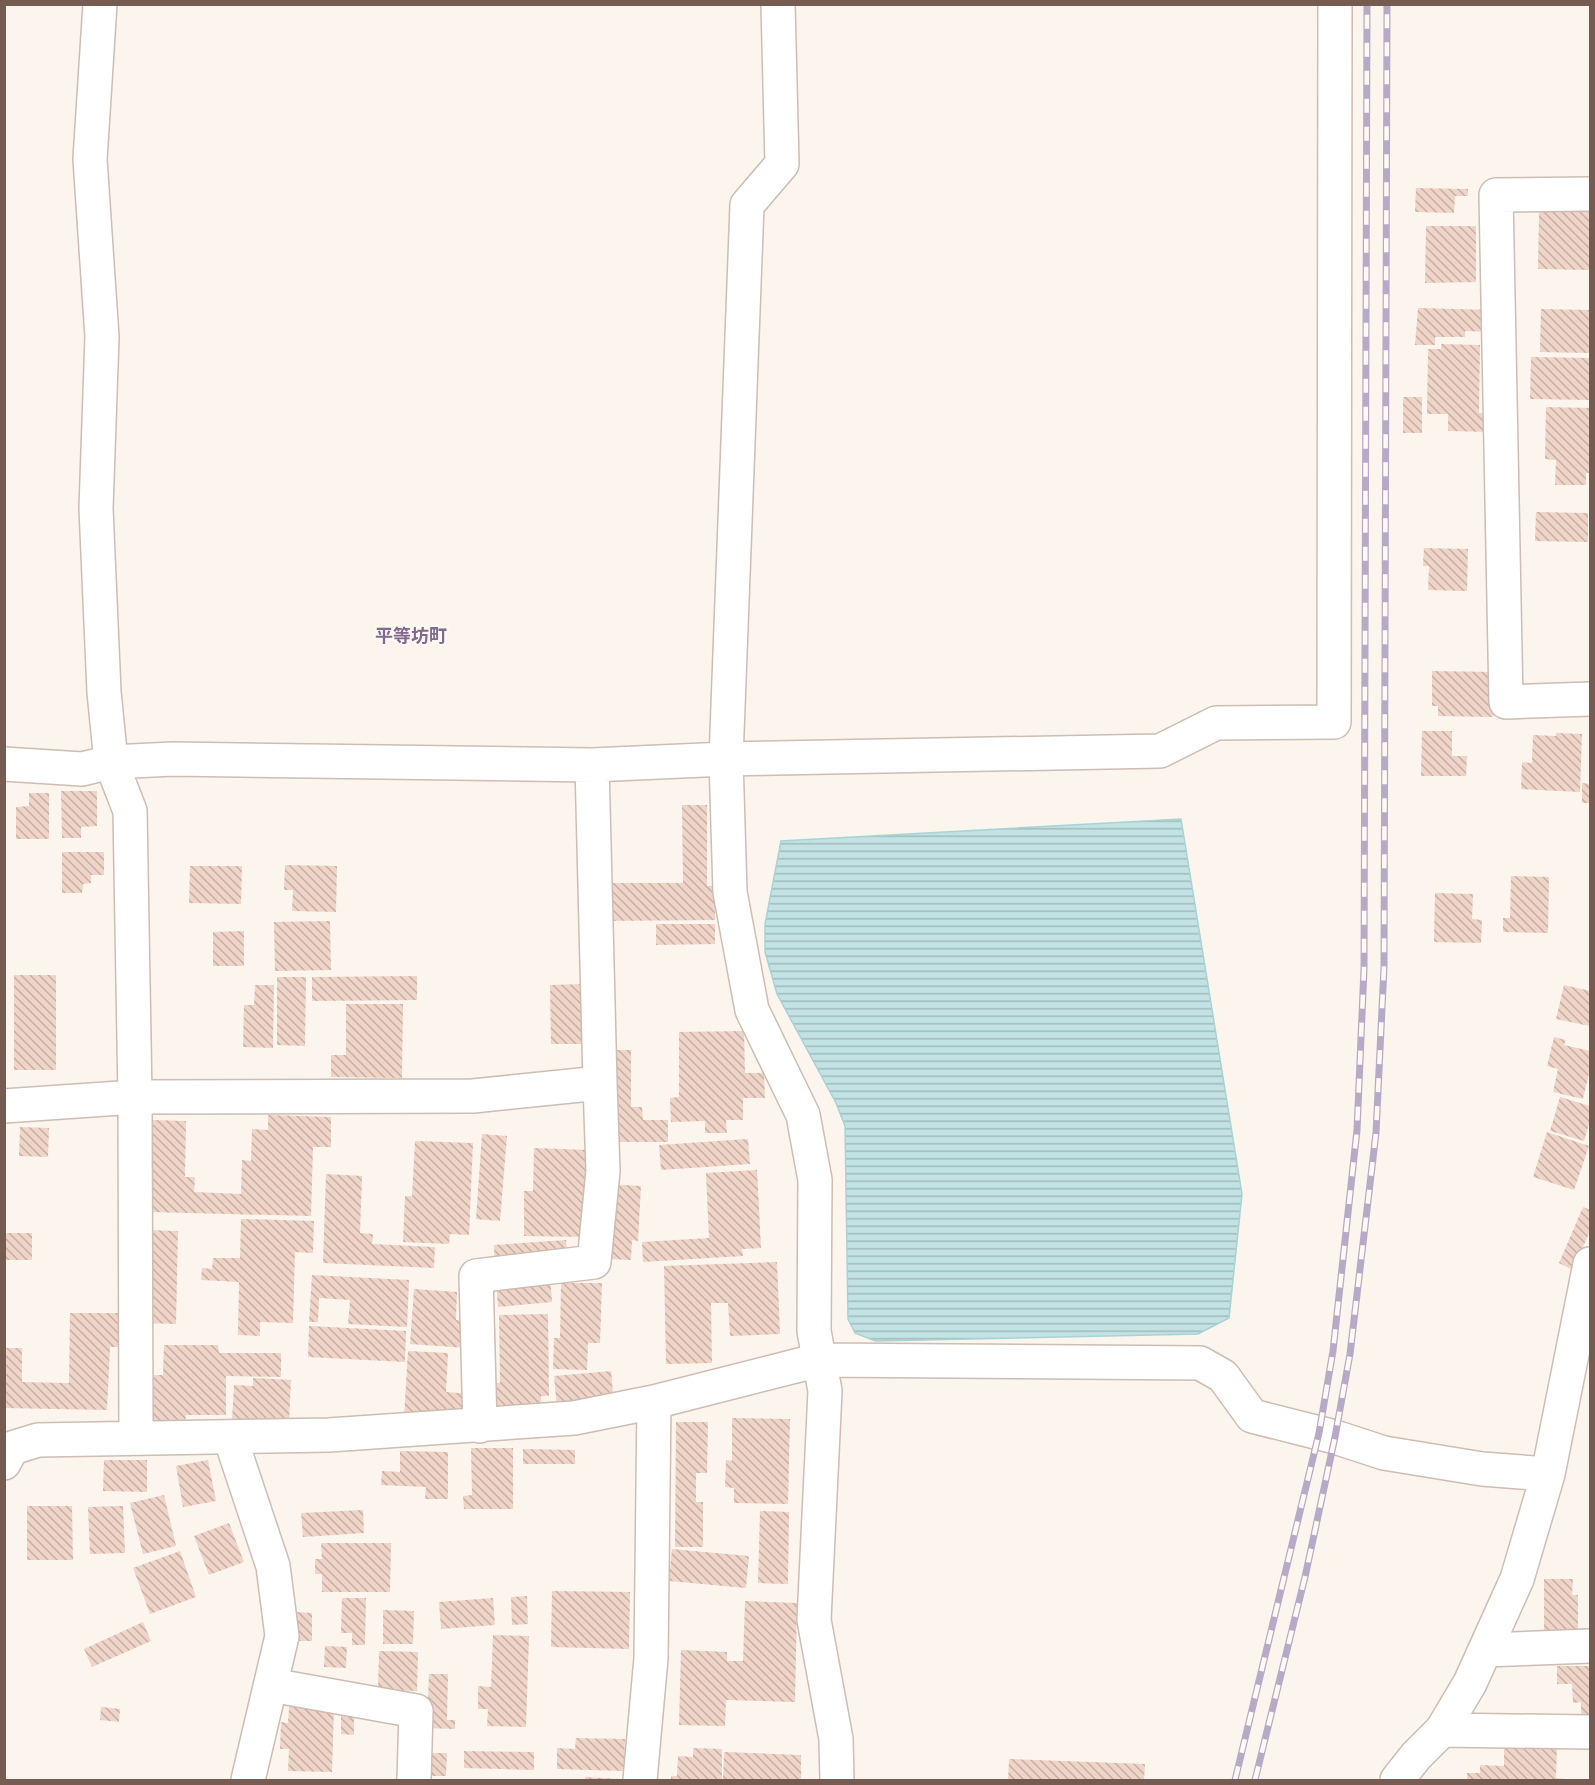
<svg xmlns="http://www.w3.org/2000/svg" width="1595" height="1785" viewBox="0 0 1595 1785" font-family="Jost,'Noto Sans JP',sans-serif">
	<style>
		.water { fill: url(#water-rules); stroke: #a9d2d5; stroke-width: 1.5 }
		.building { fill: url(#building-back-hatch) }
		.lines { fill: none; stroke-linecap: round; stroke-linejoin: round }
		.street-casing { stroke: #cdbdb3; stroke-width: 36 }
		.street { stroke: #fff; stroke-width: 33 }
		.rail-casing { stroke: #b7aac6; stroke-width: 7 }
		.rail { stroke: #fef9f3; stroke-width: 4.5; stroke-dasharray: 14; stroke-linecap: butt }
		.labels { text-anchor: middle; stroke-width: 4.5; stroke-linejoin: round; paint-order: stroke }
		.neighbourhood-label { font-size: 18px; font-weight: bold; fill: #816990; stroke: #fef9f3 }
	</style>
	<defs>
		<pattern id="water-rules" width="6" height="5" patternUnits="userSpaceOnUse" patternTransform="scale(1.5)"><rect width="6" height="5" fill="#c2e2e4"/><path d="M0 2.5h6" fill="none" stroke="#a2babb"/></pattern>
		<pattern id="building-back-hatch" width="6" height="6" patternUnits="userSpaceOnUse" patternTransform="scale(1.5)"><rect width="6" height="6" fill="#efd4c7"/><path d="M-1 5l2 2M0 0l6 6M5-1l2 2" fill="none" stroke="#c6afa4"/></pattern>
	</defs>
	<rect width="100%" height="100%" fill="#fbf5ed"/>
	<path class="water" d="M1181,819L1242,1194L1229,1318L1198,1334L875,1341L855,1333L848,1319L845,1126L836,1103L777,994L765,952V924L781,841Z"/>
	<path class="building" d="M1416,188L1468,189V196H1455L1454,213L1415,212Z
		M1539,211L1590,212L1589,270L1538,269Z
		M1426,226H1476V282L1425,283Z
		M1418,308L1493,310L1492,332L1465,331V337H1435V345H1415Z
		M1541,309L1590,310V353L1540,352Z
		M1441,344L1480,345L1479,413H1489V432L1448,431V414H1427L1428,349H1441Z
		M1531,357L1590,358V400L1530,399Z
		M1403,397H1422V433H1403Z
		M1546,407L1590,408V473H1586V485H1555L1556,460L1545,459Z
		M1536,512L1588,513V542L1535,541Z
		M1424,548L1468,549L1467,591L1428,590L1429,566H1423Z
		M1432,671L1493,672V717L1438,716V706H1432Z
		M1422,731H1452V756H1467L1466,776H1421Z
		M1556,733L1582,734L1580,792L1521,789L1522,762L1532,763L1533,735L1556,736Z
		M1582,783L1590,784V803H1582Z
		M61,791H97V826L81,827V838H62Z
		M29,793H49V839H16V807L29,806Z
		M682,805H707V886H715V920L600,921V883H683Z
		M62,852H104V875H91V883L83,884L82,893H62Z
		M285,865L337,866L336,912L292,911L293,890H284Z
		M190,866H242L241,904L189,903Z
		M1511,876L1549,877L1548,933L1503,932V918H1510Z
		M1435,893L1473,894L1472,919L1482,920L1481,943L1434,942Z
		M330,921L331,970L275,971L274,922Z
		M656,924H715V944L656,945Z
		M244,931V966H213V932Z
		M14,975H56V1070H14Z
		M417,976V1000L312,1001V977Z
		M277,977H306L305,1046L277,1045Z
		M585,984L584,1044H551L550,985Z
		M255,985H274L273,1048L243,1047L244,1005H254Z
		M1564,985L1590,991V1026L1556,1019Z
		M346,1004H403L402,1078L331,1077V1055H346Z
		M744,1031L745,1073H764L765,1098H743V1120H726L727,1133H705V1121L671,1122L670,1098L679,1097V1032Z
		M1554,1037L1566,1040L1564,1045L1590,1051V1069L1583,1099L1553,1092L1558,1069L1547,1066Z
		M608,1050H631V1107H642L643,1120H668V1142H616Z
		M1560,1097L1590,1106V1121L1584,1141L1550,1131Z
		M268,1115L331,1117V1147H313L311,1216L150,1212L152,1120L186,1121L185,1177H195L194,1192L241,1194L242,1160L251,1161L252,1129L268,1130Z
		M20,1127L49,1128L48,1157L19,1156Z
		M1547,1132L1589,1146L1574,1190L1533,1177Z
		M482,1134L507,1136L500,1221L476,1219Z
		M748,1139L750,1164L661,1170L659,1145Z
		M415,1141L473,1143L469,1235L450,1234L449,1244L403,1242L405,1196H412Z
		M534,1148L588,1150L586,1237L524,1236V1191H533Z
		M757,1170L761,1248L742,1249L743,1256L643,1262L642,1242L709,1238L706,1173Z
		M326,1174L362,1176L360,1233L373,1234L372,1244L435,1247L434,1268L323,1263Z
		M607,1184L641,1186L638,1241L632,1240L631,1260L610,1259Z
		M1583,1207L1590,1210V1231L1573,1270L1559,1263Z
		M241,1219L314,1221L313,1253L295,1252L293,1323L260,1322V1336L238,1335L239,1282L201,1280L202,1268L212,1269L213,1258H240Z
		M146,1230L178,1231L176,1324L144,1323Z
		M4,1233H32V1260H4Z
		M566,1240L568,1263L495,1268L494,1245Z
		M777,1262L780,1334L730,1336L728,1303H711L712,1363L666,1364L664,1266Z
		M312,1275L409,1280L407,1327L348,1324L350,1300L319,1298L318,1322H309Z
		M550,1276L552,1302L498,1307L496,1281Z
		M561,1283H602L600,1343H588L587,1370L553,1369L554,1338H560Z
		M414,1289L457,1292L456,1320L469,1321L467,1348L410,1344Z
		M70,1313H120V1347H110L107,1410L4,1408V1348H22V1382L69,1383Z
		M548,1314L549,1396H541V1414L485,1415L495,1383H500L499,1315Z
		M309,1326L406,1331L405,1362L308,1357Z
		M164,1345H218L219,1353H281V1377L226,1376V1415H186L185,1426L153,1425L154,1375H163Z
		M408,1351L448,1353L446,1392L471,1394L470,1420L404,1417Z
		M611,1371L614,1403L557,1408L554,1376Z
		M253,1378L291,1380L289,1422L232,1419L234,1385L253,1386Z
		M732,1418L790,1419L788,1504L734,1503V1488L725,1487L726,1460L732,1461Z
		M676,1422H708L707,1473H696V1502H703V1547H675Z
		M471,1448H513V1509H464L463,1496L472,1495Z
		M523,1449L575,1450V1464H523Z
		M400,1451L448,1452V1499H425L426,1487L381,1485L382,1471L400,1472Z
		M104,1460H147V1492L103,1491Z
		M208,1460L216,1501L183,1507L176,1466Z
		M164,1495L176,1546L143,1554L130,1503Z
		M27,1506H72L73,1560H27Z
		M123,1506L125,1553L90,1554L88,1507Z
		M363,1510L364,1533L303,1537L301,1513Z
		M760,1511L789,1512L788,1584L758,1583Z
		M229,1523L244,1562L209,1575L194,1536Z
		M321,1543H391L390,1592H322V1574H315V1559H322Z
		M672,1549L749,1556L746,1588L669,1581Z
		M180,1551L196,1597L150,1614L133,1568Z
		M1544,1579H1573L1572,1595H1578V1631H1544Z
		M552,1591L630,1592L629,1649L551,1647Z
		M527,1596L528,1624L512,1625L511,1597Z
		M342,1598H366L365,1645H352V1633H341Z
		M493,1598L495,1625L441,1629L439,1602Z
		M745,1601L797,1603L795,1702L726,1700L725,1726L679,1725L681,1650L727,1652V1661H743Z
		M383,1610L414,1611L413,1644H383Z
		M296,1612L312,1613V1641H295Z
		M143,1622L151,1641L92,1667L84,1649Z
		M493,1635L529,1636L526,1727L487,1726L488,1709H478V1686L491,1687Z
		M325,1646L347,1647L346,1668L324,1667Z
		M379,1651L418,1652L417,1691L378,1690Z
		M1557,1666H1590V1719H1581V1702L1573,1703L1572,1684H1557Z
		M429,1674H448L447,1720H455V1729L427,1728Z
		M101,1707L120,1709L119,1722L100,1720Z
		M289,1707L334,1708L332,1772L288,1771L289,1749H280L281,1722L288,1723Z
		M341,1713H354V1735L341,1734Z
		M576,1738L625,1739L624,1771L557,1769V1748L575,1749Z
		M1504,1745L1557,1747L1556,1778L1565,1779V1780H1467V1773H1480V1765L1504,1766Z
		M693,1748L722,1749V1780H671V1776H677L678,1756L693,1757Z
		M464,1751L534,1752V1770L464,1768Z
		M724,1752L801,1755V1780H723Z
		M428,1753H447L446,1776H427Z
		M1009,1759L1145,1764L1144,1780H1008Z
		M585,1777L621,1779V1780H585Z"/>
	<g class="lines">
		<g class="street-casing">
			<path id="street" d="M100,4L90,159L102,337L96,508L104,692L111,762L130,811L135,1097L136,1437
				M778,4L782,164L747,205L726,759L730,892L752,1010L803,1115L815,1180L814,1331L825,1391L814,1620L836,1739L837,1780
				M1590,194L1496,195L1506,702L1590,699
				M4,764L82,769L111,762L173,759L592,765L726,759L1160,751L1216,723L1334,722L1335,4
				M592,765L600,1083
				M4,1106L135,1097L473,1096L600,1083L603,1171L594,1262L476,1276L480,1426
				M230,1437L273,1566L282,1636L248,1780
				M4,1463L12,1448L38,1440L329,1435L574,1418L654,1402L819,1360L1200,1363L1223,1376L1252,1416L1335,1437L1384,1453L1482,1469L1548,1474
				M1485,1650L1590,1646
				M271,1685L416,1711L414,1780
				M1442,1730L1590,1732
				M640,1780L651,1658L654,1402
				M1397,1780L1416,1756L1442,1730L1470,1683L1517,1579L1548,1474L1590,1264"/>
		</g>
		<use href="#street" class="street"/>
		<g class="rail-casing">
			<path id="rail" d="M1235,1780L1319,1433L1333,1351L1357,1130L1364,969L1367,4
				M1255,1780L1305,1577L1335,1437L1350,1354L1376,1133L1384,967L1387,4"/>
		</g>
		<use href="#rail" class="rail"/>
	</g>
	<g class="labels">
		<g class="neighbourhood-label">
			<text x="411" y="642">平等坊町</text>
		</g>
	</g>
	<rect width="1595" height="1785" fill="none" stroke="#765b51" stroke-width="12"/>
</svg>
